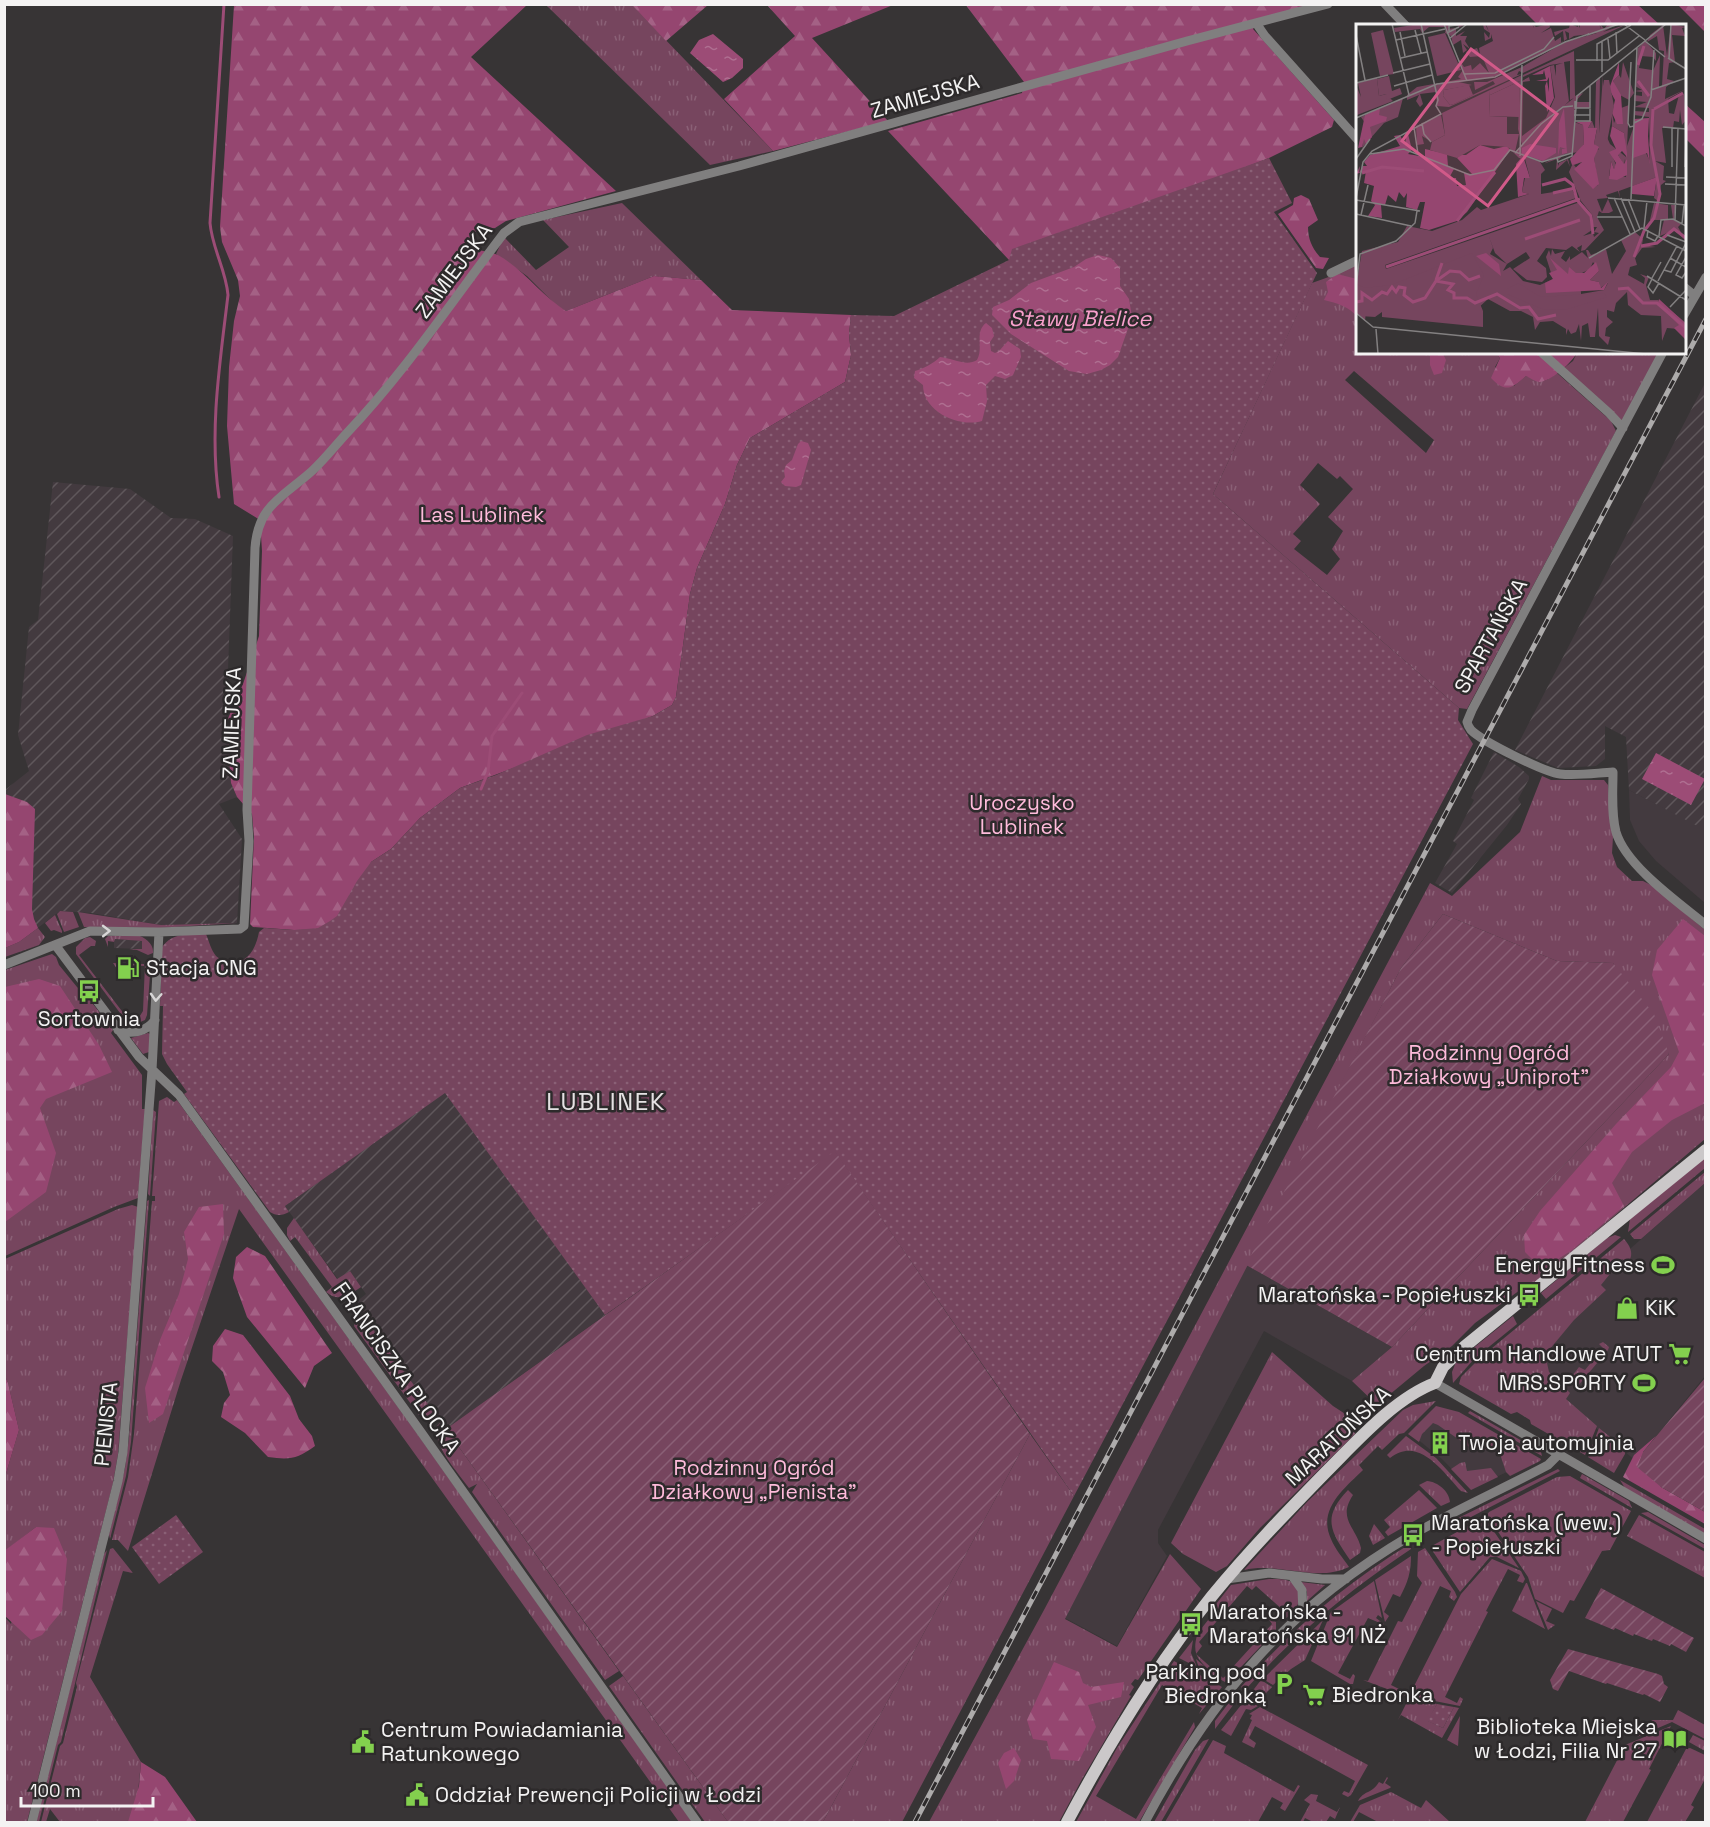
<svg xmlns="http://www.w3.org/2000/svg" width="1710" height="1827" viewBox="0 0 1710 1827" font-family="'Space Grotesk',sans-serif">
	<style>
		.built { fill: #433a3f }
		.industrial { fill: url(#industrial-furrows) }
		.grass { fill: url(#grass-tufts); fill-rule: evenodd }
		.forest { fill: url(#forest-firs) }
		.park { fill: url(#park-dots) }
		.garden { fill: url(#garden-furrows) }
		.water { fill: url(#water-ripples) }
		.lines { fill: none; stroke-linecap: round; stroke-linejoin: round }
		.stream { stroke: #9c4c76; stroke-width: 3 }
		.minor { stroke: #807f7f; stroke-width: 9 }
		.major { stroke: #cbc8c9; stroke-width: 12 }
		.rail-casing { stroke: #adabab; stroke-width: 5 }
		.rail { stroke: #2d2a2b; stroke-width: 3; stroke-dasharray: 9; stroke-linecap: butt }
		.oneway { stroke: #d7d6d6 }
		.labels { text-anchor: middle; stroke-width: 5; stroke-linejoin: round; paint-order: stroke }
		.street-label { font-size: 21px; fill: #f4f3f3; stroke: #2d2a2b }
		.park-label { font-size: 21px; fill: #ffbbdb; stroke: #2d2a2b }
		.poi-label { font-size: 21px; fill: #f4f3f3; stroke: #2d2a2b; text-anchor: start }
		.water-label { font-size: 22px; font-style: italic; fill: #f9a0cc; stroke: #2d2a2b }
		.quarter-label { font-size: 24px; letter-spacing: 1.5px; fill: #e5e2e3; stroke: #2d2a2b }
		.inset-river { fill: none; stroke: #9c4c76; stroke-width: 3 }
		.inset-road { fill: none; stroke: #838081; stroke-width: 1.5 }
		.view { fill: #d15a89; fill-opacity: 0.15; stroke: #d15a89; stroke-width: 3 }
		.inset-edge { fill: none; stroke: #f4f3f3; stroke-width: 3 }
	</style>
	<defs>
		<pattern id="industrial-furrows" width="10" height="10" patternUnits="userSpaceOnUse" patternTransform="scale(1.5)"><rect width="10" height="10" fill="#433a3f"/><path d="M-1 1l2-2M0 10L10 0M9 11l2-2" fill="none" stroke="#5f575b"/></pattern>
		<pattern id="grass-tufts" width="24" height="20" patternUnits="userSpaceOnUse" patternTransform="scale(1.5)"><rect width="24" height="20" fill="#76455e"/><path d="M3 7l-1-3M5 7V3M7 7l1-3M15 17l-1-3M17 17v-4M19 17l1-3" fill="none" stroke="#8a6076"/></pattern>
		<pattern id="forest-firs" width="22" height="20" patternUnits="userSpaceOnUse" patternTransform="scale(1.5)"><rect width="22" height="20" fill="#954670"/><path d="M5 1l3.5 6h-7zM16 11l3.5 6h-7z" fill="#a46185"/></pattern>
		<pattern id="park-dots" width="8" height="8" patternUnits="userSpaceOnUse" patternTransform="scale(1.5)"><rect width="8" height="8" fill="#76455e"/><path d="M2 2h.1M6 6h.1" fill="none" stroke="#8a6076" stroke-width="1.8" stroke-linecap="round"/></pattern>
		<pattern id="garden-furrows" width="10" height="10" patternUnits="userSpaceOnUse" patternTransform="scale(1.5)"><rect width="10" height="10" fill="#76455e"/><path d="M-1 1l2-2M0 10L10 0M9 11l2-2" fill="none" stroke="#8a6076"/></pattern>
		<pattern id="water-ripples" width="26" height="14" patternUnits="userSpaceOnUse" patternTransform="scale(1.5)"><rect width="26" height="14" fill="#9c4c76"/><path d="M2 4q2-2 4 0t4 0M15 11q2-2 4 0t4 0" fill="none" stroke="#af6f91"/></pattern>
	</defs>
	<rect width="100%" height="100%" fill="#373435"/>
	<path class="built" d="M1629,790L1705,829V903L1656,861L1639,841L1630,820Z
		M1705,1183V1376L1636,1461L1563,1401L1546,1371V1352L1601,1277L1631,1248Z
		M1246,1265L1392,1347L1352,1381L1264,1331L1158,1530V1543L1167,1556L1117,1646L1065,1618Z
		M1433,1419L1501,1452L1509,1471L1471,1489L1443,1460L1416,1438Z"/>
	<path class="industrial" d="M1705,383V830L1629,790L1626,737L1605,726V759L1596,766L1558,768L1515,750Z
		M53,482L130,489L171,518L195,519L233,536L226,723L231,783L237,797L219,804L242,839L237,923L161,925L91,913L60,911L35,930L5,800V790L29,771L18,735L29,627L38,620Z
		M1494,752L1519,767L1529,776V779L1518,799L1521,804L1507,825L1452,893L1435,883L1457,844L1453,841L1474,800L1471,798Z
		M114,939L143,941L142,949L114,948Z
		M445,1092L605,1315L446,1429L358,1309L356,1302L366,1294L350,1271L338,1279L285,1206Z"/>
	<path class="grass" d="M546,5H632L773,151L710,165Z
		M622,203L701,280L654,276L566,311L556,305L527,276L496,254L504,237L536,270L569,247L543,220Z
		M1357,263L1358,352L1496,353L1500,358L1495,367L1514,386L1526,376C1542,380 1540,386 1557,373L1611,421L1616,431L1467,709L1459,708L1213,494L1312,283L1337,274ZM1354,371L1434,440L1426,453L1345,380ZM1318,463L1337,479L1340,476L1353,489L1328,517L1343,531L1332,549L1340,559L1327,575L1294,549L1301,541L1293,534L1320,504L1300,485Z
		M1577,353H1659L1623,422L1564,368L1573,361Z
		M1542,776L1551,780H1604L1608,785L1613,837L1612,853L1617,867L1632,881H1643L1651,885L1705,930V1139L1534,1284L1520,1290L1475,1323L1452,1346L1424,1366L1377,1405L1352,1381L1392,1347L1669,1054L1613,963L1557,961L1443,914L1401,968L1065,1619L1117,1647L1170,1554L1201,1589L1138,1680L1135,1679L1131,1684L1134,1687L1129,1695L1131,1696L1081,1781L1059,1822H929L1044,1610L1430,883L1452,896L1520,832Z
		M60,911L73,912L79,927L64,932L57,914Z
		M78,912L161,925L237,923L159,928L84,927Z
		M55,915L62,931V933L54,930L51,931L45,923Z
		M38,928L45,937L39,945L5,957V948L19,942Z
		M137,935C145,937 154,944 153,953L148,955L137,950L129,949H142V941L115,939L114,942L108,941V947L105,939L108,936Z
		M90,937L96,941L95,946H91L79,955L131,1023L138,1019L143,1011L145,964L153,975H150L147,1015L145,1020L133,1025L126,1021L76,954V947L85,938Z
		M52,954L56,957L59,965L77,987L86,995L113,1030L111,1033L142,1075V1109H145L138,1198L114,1207L5,1256V970Z
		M113,963L144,964V966L126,965L125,981Z
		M148,1033L150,1034L149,1052L143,1054L131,1038Z
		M167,1097L174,1102L177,1100L418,1435L692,1822H679L239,1209L181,1380L128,1551L118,1540H112L128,1477L134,1434L152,1201H155V1196H152L159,1101Z
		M153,1110L156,1112L150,1196L148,1194Z
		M1705,1158V1168L1628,1232L1630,1219Z
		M1705,1172V1183L1641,1239H1634L1630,1234Z
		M149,1200L131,1442L126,1476L110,1539L109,1534L125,1468L129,1438L147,1201Z
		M132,1205L138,1207L118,1454L113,1483L27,1822H5L4,1616L11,1624L36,1527L5,1551V1477L19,1430L8,1383L5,1376V1259L118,1209Z
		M294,1218L337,1279L350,1271L361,1287C349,1295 340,1303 326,1292L332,1287L295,1237L290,1241L287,1235V1228Z
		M1615,1235L1621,1237L1546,1299L1541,1293L1607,1238Z
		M1624,1239C1631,1247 1634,1254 1628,1263L1622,1259L1601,1285L1606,1290L1574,1320L1549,1350L1547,1363L1549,1372L1570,1393L1566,1399L1597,1426L1585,1455L1531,1424L1530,1420L1517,1412L1511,1414L1459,1384L1461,1377L1480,1358Z
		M363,1316L436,1415L430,1418L429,1416L419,1415L354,1326L355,1322Z
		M1513,1316L1517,1324L1474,1359L1453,1383L1452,1372L1456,1362Z
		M1603,1342L1609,1347L1608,1350L1577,1387L1569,1380L1579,1367L1585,1370L1603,1348L1599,1344Z
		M1272,1352L1333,1406L1356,1421L1355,1434L1260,1528L1227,1566L1216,1572L1183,1554L1171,1543Z
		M1436,1401L1404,1433L1399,1434L1382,1450L1378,1446L1359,1465L1363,1470C1345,1488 1317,1509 1331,1539C1335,1549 1343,1558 1349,1567C1316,1583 1279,1562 1244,1570L1308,1501L1403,1410L1413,1405Z
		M1436,1406L1459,1412L1541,1459L1540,1461L1510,1476L1506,1472L1500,1454L1496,1451L1471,1448L1438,1425L1433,1423L1422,1434L1419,1442L1408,1434Z
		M1470,1411L1541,1452L1542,1456L1468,1413Z
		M441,1422L619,1671L605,1680L472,1492L477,1484L469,1488C459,1474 432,1445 438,1428L436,1427Z
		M1599,1428L1614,1440L1618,1435L1626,1444L1625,1454L1614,1473L1588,1457Z
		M1030,1434L1074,1496L902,1822H823Z
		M1406,1436L1436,1458L1468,1493L1461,1491C1443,1472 1419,1435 1390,1458L1387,1455Z
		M1465,1462L1467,1471L1491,1468L1498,1477L1471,1490L1451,1469L1460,1463Z
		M1558,1469L1560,1471L1442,1532L1440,1527Z
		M1582,1474L1629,1501L1632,1508L1580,1478Z
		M1570,1476L1631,1511L1610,1550L1602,1551L1574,1601L1570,1600L1563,1613L1535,1599L1528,1577L1487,1515L1489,1512L1557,1477Z
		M1620,1480L1705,1529V1534L1625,1488Z
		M1427,1481C1438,1482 1449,1491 1450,1502L1441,1506L1419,1485Z
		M1348,1490L1353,1495C1337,1519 1356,1527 1361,1548L1360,1553L1350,1560C1331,1532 1321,1518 1348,1490Z
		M1419,1490L1437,1508L1388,1536L1385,1532L1390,1527L1384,1520Z
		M1648,1512L1705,1545V1549L1641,1513Z
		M1639,1515L1705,1552V1578L1627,1536Z
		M1484,1517L1519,1568L1497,1557H1490L1460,1592L1430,1547Z
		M1374,1524L1385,1538L1373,1545L1369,1536Z
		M1410,1544L1411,1549C1347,1592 1297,1633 1245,1690L1241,1687C1290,1631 1346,1583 1410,1544Z
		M113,1548L133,1573L123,1571L90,1677L141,1762L135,1822H60L50,1809L46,1822H41L60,1746L63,1743L77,1687L76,1683L110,1549Z
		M1425,1548L1455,1592L1457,1597L1454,1601L1449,1597L1451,1591L1440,1586L1391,1685L1407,1693L1406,1696L1363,1680L1368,1681L1398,1621L1402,1622L1422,1583L1417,1576L1418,1552Z
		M107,1550L61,1742L58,1745L39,1822H36L104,1554Z
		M1411,1556C1411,1572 1408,1582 1400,1597L1393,1594L1384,1612L1389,1616L1385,1622L1375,1580Z
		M1492,1559L1521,1571L1525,1579L1523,1583L1517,1581L1520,1575L1508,1569L1486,1611L1488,1612L1445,1697L1457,1703L1460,1697L1463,1699L1460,1706L1409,1696L1461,1594Z
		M1269,1579C1276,1579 1288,1578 1294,1584C1304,1594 1298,1613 1286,1618L1279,1615L1283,1610L1256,1586L1252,1590L1247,1586L1199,1642L1202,1646L1196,1654L1223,1678L1228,1674L1229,1677L1225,1682L1199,1668L1196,1659L1211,1672C1198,1659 1192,1655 1197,1635L1199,1636L1203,1631L1201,1629L1216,1610L1213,1608L1231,1585Z
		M1374,1581L1382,1618L1378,1615L1376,1618L1384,1624L1379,1631L1376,1630L1380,1623L1368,1618L1338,1673L1350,1679L1353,1674L1355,1676L1353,1684H1350L1311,1661L1331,1612Z
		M1301,1582L1325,1585L1307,1601V1592Z
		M1526,1583H1527L1545,1629L1512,1611Z
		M1536,1601L1552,1609L1546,1621L1555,1625L1548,1630Z
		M1270,1617L1276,1622V1630L1241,1667L1231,1669L1272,1624L1268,1618Z
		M1323,1620L1305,1660L1291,1669L1273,1685L1263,1679Z
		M1193,1640L1191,1653L1197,1667L1179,1658Z
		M1174,1661L1222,1687L1199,1714L1202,1708L1162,1685L1096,1796L1136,1819L1194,1722L1195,1727L1139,1822H1076L1117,1748Z
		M623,1676L728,1822H705L609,1686Z
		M1261,1680L1272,1687L1261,1698L1251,1693Z
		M1409,1698L1437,1704L1428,1721L1443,1728L1454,1707L1459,1708L1442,1738L1401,1715L1398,1720Z
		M1246,1699L1258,1706L1251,1710L1246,1709L1231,1736L1221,1730Z
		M1231,1700L1234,1704L1215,1729V1721Z
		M1260,1707L1368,1765L1351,1795L1348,1797L1342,1794L1344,1791L1349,1793L1355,1781L1255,1726L1249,1738L1256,1743L1254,1748L1242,1742L1252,1720L1250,1719L1252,1715L1249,1714Z
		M1678,1710L1705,1725V1739L1672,1722L1637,1737L1652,1720H1673Z
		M1460,1716L1458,1746L1447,1740Z
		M1671,1726L1649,1769L1651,1770L1623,1822H1585L1625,1745Z
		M1693,1735L1705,1741V1751L1689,1742Z
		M1209,1739L1161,1822H1154L1195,1750L1203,1741Z
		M1213,1740L1226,1746L1224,1753L1294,1792L1298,1785L1300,1786L1285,1811L1280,1808L1283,1803L1272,1797L1258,1822H1165Z
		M1690,1748L1705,1755V1779L1691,1805L1694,1807L1685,1822H1647L1686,1749Z
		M1387,1777L1388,1778L1385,1783L1391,1787L1390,1788L1358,1801C1364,1790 1372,1794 1379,1782L1383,1784Z
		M1391,1792L1421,1808L1426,1800L1450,1822H1378L1359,1812L1353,1822H1350L1360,1805Z
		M1311,1794L1318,1795L1316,1801L1337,1812L1340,1807L1335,1819L1330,1816L1326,1822H1313L1305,1818L1303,1822H1300L1310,1804L1304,1800Z"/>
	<path class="forest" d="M965,4L1315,5L1260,19L1253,29L1334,120L1332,127L1269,158L1009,260L888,131L1022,93L1024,82Z
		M234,5H527L471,57L616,191L506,221L495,228L469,233L474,249C482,251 491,252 498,255C524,270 541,295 566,311L654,276L701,280L732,310L851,315L849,334L851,355L845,382L750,438L737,465L725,504L697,568L690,594L676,697L672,705L653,716L460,788L420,818L391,849L371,862L354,929L294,930L253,927L250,924L254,837L252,814L237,797L231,783L226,723L243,684L259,636L262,551L260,520L234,504L227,426L229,367L234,321L240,296L238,280L222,242L220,227Z
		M632,5H708L666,41Z
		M767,5H893L812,38L888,121L773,151L724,99L795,36Z
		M1518,5H1638L1660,25H1538Z
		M1678,5H1705V32Z
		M1684,103L1705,122V158L1685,138Z
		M1301,195L1309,199L1318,220L1308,227C1308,239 1312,248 1320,257L1329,258L1323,269L1316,268L1278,214L1293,205L1294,198Z
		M1337,274L1357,279V317C1350,307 1337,303 1324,300L1328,292L1326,282Z
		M1430,353H1449L1443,354L1446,360L1442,373L1434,375L1430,365Z
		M1496,353H1577C1572,362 1551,382 1539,382C1534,381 1531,378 1526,376C1512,389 1505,393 1491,378L1500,358Z
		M5,794L27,802L35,809L32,909L34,919L38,928L19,942L5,948Z
		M1683,919L1705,936V1103L1672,1120L1632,1152L1612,1183L1624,1206L1572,1250L1552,1263L1533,1260L1525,1252L1524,1235L1540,1211L1616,1124L1671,1067L1679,1052L1652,975L1657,950Z
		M39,979L60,986L99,1045L112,1072L46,1099L40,1108L56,1153L46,1192L5,1222V987Z
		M223,1204L224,1234L163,1414L149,1423L145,1388L160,1340L179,1294L188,1259L184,1232L199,1207Z
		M247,1247L265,1256L332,1353L314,1366L305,1388L247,1317L233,1278L236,1257Z
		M225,1329L243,1335L290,1396L299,1419L312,1436L315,1446C297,1459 290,1460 268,1457L245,1433L221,1417L224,1403L230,1395L223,1372L212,1361L213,1346Z
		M5,1376L8,1383L19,1430L5,1477Z
		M1656,1436L1643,1452L1661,1487L1705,1512V1524L1623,1477L1634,1455Z
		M36,1527L54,1528L67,1559L62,1611L42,1635L31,1640L5,1616L4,1551Z
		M1054,1662L1079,1672L1083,1683L1091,1687L1124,1682L1121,1697L1088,1705L1096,1727L1079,1761L1051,1759L1047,1741L1033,1739L1027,1720Z
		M1014,1748L1021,1760L1014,1781L1006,1789L998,1763L1004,1753Z
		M141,1762L165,1777L197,1822H128L139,1786Z"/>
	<path class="park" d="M1269,158L1292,203L1274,212L1317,273L1213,494L1459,708L1458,720L1473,744L1074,1496L835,1152L605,1315L445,1093L285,1206L289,1212C282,1216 276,1216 270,1212L184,1094L187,1092L167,1064L162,1054L163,1006H160L162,947C173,932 188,935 206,934C209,941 211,950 216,956C221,960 227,963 233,963C250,961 256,947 259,932L264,928L294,930L318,928L330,921L337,916L357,881L371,862L391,849L420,818L460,788L496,775L587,735L653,716L672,705L676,697L690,594L697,568L725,504L737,465L750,438L845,382L851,355L849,334L851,315L894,316L1009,260L1012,249Z
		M176,1515L203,1552L159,1584L132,1547Z
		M1437,1704L1454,1707L1443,1728L1427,1721Z"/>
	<path class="garden" d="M1443,914L1557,961L1613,963L1654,1014L1669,1054L1392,1347L1246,1265L1401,968Z
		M835,1151L1030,1434L823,1822H728L446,1429Z
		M1705,1378V1512L1661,1487L1637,1467L1643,1452Z
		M1601,1588L1694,1638L1686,1652L1671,1644L1670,1646L1653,1639L1652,1641L1634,1634L1633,1636L1615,1628L1614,1630L1585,1618Z
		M1568,1649L1658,1674L1662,1676L1664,1684L1668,1687L1660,1702L1644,1694L1643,1695L1607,1683L1606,1684L1569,1671L1558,1691L1553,1689L1550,1680Z"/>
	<path class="water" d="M713,34L743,59V68L732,78L723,82L690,53L699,40Z
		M1098,255L1111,258L1120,268V286L1129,299L1132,317L1118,357L1110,365L1101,370L1087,374L1069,371L1011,334L992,315L993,307L1009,300L1031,283L1074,267L1086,259Z
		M986,323L992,328L994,336L990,342L991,351L995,353L999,351L1008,341L1020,349L1021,357L1013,375L1005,379L995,376L986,385L987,401L982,421C958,428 923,411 923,385L914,378L915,371C923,369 934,363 940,357C952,358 966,367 977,360C984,348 974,332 986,323Z
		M801,441L808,443L811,450L801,485L796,487L785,486L781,482L785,477L784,471L786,465L792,460L798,444Z
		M1656,753L1705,779L1691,805L1642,779Z"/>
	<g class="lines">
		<path class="stream" d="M219,497C209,431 220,362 228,295C226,270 212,248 210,223L224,4
			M481,789L488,772L492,736L522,693"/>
		<path class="minor" d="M1385,4L1406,26
			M1256,23L1265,36L1358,140
			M1331,273L1358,260
			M1684,287L1695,296
			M1684,315L1706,277
			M1541,352L1609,413L1623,428
			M1663,352L1472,710L1467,722C1468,726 1468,726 1471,730C1483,742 1544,772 1560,774C1577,776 1596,773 1613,772C1613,792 1611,813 1616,832C1626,866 1678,902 1706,925
			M56,946L139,1057L179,1095L421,1432L697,1822
			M4,965L90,931L159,932L240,929L244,926L249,841L247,810L255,548C258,505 283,497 312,471C324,460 335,446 346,434C405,372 452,301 504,233L519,222L739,166L1187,41L1328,4
			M118,1030C132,1035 146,1032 155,1020
			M1435,1383L1706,1539
			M1292,1576L1302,1590L1303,1613
			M1227,1579L1269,1573L1322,1579H1346
			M32,1822L118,1481L123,1452L152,1070L159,932
			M1145,1822C1212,1696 1286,1609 1410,1536C1455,1510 1503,1489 1548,1465L1558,1455"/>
		<path class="major" d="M1067,1822C1109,1743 1156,1666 1212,1596C1248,1552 1287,1512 1326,1472C1357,1441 1395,1398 1435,1383L1443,1367L1464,1347L1706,1150"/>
		<g class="rail-casing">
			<path id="rail" d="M915,1822L1706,319"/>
		</g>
		<use href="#rail" class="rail"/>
	</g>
	<defs><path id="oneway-chevron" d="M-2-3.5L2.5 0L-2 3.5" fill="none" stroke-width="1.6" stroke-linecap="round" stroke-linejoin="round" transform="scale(1.5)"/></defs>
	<g class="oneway">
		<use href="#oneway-chevron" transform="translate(106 931) rotate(-1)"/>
		<use href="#oneway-chevron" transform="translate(156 997) rotate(93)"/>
	</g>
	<defs>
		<g id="fuel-bare" transform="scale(1.8)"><path d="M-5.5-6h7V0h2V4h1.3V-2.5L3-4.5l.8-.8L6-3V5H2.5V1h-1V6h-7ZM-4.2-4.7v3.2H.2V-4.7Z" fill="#83d04e" stroke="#2d2a2b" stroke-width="2.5" paint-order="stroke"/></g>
		<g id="bus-bare" transform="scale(1.8)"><path d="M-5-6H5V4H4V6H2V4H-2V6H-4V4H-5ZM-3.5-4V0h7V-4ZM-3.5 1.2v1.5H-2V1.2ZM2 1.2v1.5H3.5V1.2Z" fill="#83d04e" stroke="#2d2a2b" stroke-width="2.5" paint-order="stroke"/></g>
		<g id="stadium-bare" transform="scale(1.8)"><path d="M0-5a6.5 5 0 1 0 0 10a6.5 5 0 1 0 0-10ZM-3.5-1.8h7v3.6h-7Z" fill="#83d04e" stroke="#2d2a2b" stroke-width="2.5" paint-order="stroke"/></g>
		<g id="shop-bare" transform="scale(1.8)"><path d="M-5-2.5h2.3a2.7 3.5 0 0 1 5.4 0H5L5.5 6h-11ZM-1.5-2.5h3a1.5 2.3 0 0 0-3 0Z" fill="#83d04e" stroke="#2d2a2b" stroke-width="2.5" paint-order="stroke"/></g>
		<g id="supermarket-bare" transform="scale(1.8)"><path d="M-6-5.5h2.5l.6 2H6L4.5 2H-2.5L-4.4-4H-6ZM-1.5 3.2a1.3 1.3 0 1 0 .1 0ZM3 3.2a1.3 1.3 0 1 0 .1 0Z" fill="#83d04e" stroke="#2d2a2b" stroke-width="2.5" paint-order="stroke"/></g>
		<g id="building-bare" transform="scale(1.8)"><path d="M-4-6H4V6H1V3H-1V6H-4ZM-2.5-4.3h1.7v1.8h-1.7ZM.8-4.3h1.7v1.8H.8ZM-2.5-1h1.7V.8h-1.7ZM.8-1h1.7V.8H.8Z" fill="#83d04e" stroke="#2d2a2b" stroke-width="2.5" paint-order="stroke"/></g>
		<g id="parking-bare" transform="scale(1.8)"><path d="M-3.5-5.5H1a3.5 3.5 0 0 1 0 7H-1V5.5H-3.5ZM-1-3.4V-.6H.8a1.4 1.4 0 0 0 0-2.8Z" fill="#83d04e" stroke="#2d2a2b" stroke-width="2.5" paint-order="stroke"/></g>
		<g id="library-bare" transform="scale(1.8)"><path d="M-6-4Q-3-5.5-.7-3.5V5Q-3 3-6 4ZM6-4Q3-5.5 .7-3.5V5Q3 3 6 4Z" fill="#83d04e" stroke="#2d2a2b" stroke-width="2.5" paint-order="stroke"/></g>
		<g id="civic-bare" transform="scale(1.8)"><path d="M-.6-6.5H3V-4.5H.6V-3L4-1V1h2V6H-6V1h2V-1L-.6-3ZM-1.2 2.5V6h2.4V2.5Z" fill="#83d04e" stroke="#2d2a2b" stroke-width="2.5" paint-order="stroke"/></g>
	</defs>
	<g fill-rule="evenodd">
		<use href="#fuel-bare" x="128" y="968"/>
		<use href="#bus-bare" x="89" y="991"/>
		<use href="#stadium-bare" x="1663" y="1265"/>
		<use href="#bus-bare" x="1529" y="1295"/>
		<use href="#shop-bare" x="1627" y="1308"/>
		<use href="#supermarket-bare" x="1680" y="1354"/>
		<use href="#stadium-bare" x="1644" y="1383"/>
		<use href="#building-bare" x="1440" y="1443"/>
		<use href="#bus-bare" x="1413" y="1535"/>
		<use href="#bus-bare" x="1191" y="1624"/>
		<use href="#parking-bare" x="1284" y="1684"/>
		<use href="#supermarket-bare" x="1314" y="1695"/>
		<use href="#library-bare" x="1675" y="1739"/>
		<use href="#civic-bare" x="363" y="1742"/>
		<use href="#civic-bare" x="417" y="1795"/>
	</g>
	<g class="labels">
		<g class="street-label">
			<text transform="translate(925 96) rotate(-16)" y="7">ZAMIEJSKA</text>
			<text transform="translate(454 271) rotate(-53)" y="7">ZAMIEJSKA</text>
			<text transform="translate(1491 636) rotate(-61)" y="7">SPARTAŃSKA</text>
			<text transform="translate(232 723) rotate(-88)" y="7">ZAMIEJSKA</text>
			<text transform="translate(397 1368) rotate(55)" y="7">FRANCISZKA PLOCKA</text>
			<text transform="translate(106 1424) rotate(-84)" y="7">PIENISTA</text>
			<text transform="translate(1338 1436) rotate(-43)" y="7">MARATOŃSKA</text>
		</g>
		<g class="park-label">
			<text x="482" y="522">Las Lublinek</text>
			<text x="1022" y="810">Uroczysko<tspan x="1022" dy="24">Lublinek</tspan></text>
			<text x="1489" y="1060">Rodzinny Ogród<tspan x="1489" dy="24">Działkowy „Uniprot”</tspan></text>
			<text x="754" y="1475">Rodzinny Ogród<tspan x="754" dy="24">Działkowy „Pienista”</tspan></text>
		</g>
		<g class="poi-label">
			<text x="146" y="975">Stacja CNG</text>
			<text x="89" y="1026" text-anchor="middle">Sortownia</text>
			<text x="1645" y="1272" text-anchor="end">Energy Fitness</text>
			<text x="1511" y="1302" text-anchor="end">Maratońska - Popiełuszki</text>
			<text x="1645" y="1315">KiK</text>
			<text x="1662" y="1361" text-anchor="end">Centrum Handlowe ATUT</text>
			<text x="1626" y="1390" text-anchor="end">MRS.SPORTY</text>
			<text x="1458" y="1450">Twoja automyjnia</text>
			<text x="1431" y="1530">Maratońska (wew.)<tspan x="1431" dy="24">- Popiełuszki</tspan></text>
			<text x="1209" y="1619">Maratońska -<tspan x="1209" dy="24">Maratońska 91 NŻ</tspan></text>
			<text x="1266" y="1679" text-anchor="end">Parking pod<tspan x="1266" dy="24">Biedronką</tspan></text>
			<text x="1332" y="1702">Biedronka</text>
			<text x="1657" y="1734" text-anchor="end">Biblioteka Miejska<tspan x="1657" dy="24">w Łodzi, Filia Nr 27</tspan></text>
			<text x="381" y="1737">Centrum Powiadamiania<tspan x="381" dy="24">Ratunkowego</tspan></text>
			<text x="435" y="1802">Oddział Prewencji Policji w Łodzi</text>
		</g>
		<g class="water-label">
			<text x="1080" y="326">Stawy Bielice</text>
		</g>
		<g class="quarter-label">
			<text x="606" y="1110">LUBLINEK</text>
		</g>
	</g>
	<g transform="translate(1356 24)">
		<rect width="330" height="330" fill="#373435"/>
		<path d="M63,0H110L102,4L103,2H94L92,5L100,4V12L109,7L104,12H111L109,17L114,25L107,20L111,26L107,29L105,16L97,21L95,12L89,9L90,3H73L66,9L64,5L39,8L38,4ZM127,0H129L133,8L130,0H176L178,4L177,0L180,3L193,0L194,3L185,9L195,4L199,17L205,13V18L208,17L207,7L199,12L198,8L213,4L214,0L222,3V0L224,4V0H243L245,5L244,0L248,5L252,0H261L247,8L269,1L167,49L163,47L161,51L166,50L93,83L81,82L80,68L64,70L67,80L64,83L60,77L63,71L51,76V71L61,63L105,55L102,53L107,46L100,31L108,43L115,41L116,46L124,39L133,49L126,32L114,33L110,28L121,24L124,31L123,24L137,17L135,10V14L129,17L128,8L133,14L134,9L128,5ZM209,7L213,9V15L218,12L241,9L209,18L166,43L131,58H118L119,66L137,57L139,60L98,80L94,81L87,72L88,66L116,61L103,58L137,53L187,30L211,15ZM315,0L330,3L326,4L329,12L316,11L319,38L313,39L311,55L318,57L310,63L309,75L330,65L312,75L313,89L318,90L323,71L328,70L330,96L326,101L324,86L323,98L318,97L317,104H306L310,139L299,137L308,142L307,156L310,157L305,161L302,177L298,174L301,153L263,167L264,174L262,167L250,171L252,174L241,175L246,188L252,175L257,187L253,189H246L243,187L241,193L248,206L229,226L225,227L226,221L221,224L224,228L216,222L210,226L190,224L181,237L190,244L191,253L186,258L171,256L157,245L174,234L170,228L151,240L139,229L132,210L224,178L235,192L236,206L227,212L237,209L238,213L243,209L238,208L241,203H237V192L225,177L213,148L217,139L226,138L218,141L237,164L242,161L238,134V128L243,125L238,120L241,105L239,107L232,104L236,97L239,105L240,58L244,53L243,109H249L254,120L270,133L268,109L256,102V89L258,99L265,84L273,81L271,122L278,102L294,138L293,93L278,91V87L293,88V84L278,83L291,78L278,77V71L286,72V68L278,67L286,66L279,62L282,24L289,17L300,29V37L297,33L285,32L283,44L296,46V49L304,31L303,63L306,62L308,27L303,26L301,12L291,18L294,11L307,1L311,32ZM256,131H262L268,141L269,135L270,153L253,152L255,137L258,145L260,141ZM218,27L219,72L227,69L219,78H234V84H219L218,98L227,101L228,120L223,128L209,130L201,137L203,142V139L212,135L214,143L211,136L200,146L201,135L187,140L199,134L184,138L189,146L185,150V170L216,165L220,174L29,241L30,245L132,210L137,224L134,230L151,240L147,247L154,243L167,257L184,261L197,255L190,233L193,226L195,232L196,225L199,230L209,227L205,234L210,238L214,232V236L226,228L232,234L230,226H232L235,231L240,229L236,233L250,225L256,250L270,227L265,216L279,208L287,215L286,221L300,223L286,224L279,234L281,241L274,243L272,251L288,260L289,254L284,250L293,253L290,261L294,276H302L330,299L329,315L323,305L311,304L306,317L305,292L285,291L272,281L271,268L260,279L258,288L251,286V293L257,298L250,304L249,312L254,313L252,321L243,312L242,284L239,313H234L232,299L226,302L225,317L223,300L220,308L215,310L212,305L210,311V305L197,297L184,298L179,306L177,293L165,287H154L132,275L121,285L111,275H97L91,266L93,262L81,261L70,274L54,277L48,273V265L40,269L36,265L32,271H22L17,291L10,287L9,297L0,288V271L8,265L0,262L6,227L42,218L51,202L76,207L106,196L121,183L125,186L173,170L166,168L169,154H174L169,135L163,134L155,126L159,129L166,121L162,105L164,57L134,71V66L166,51V57L173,53L174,57L167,58L166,112L190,94L199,73L194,42L198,41L200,52V41L207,39L194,41L167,53V51ZM214,37V76L218,74L209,81L213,77L208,38ZM237,238L243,247L234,256L243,258L244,264L252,259L248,266L225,270L224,250L234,245ZM267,38L278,69L273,76L262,70L257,57L263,51L265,54ZM21,54L23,72L30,70L37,77L1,91L0,61L5,73L2,59ZM47,74L42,93L28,99L6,124L9,99L5,93ZM85,91L89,111L76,118L66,112L68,120L61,121L60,102ZM298,179L312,181V195H317L315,181H320L318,196L325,200L322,203L330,217L318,206L304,212L308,196H294Z" fill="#76455e" fill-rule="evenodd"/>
		<path d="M263,38V51L257,57L265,71L267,100H261L256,89L259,76L253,65ZM194,42L198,74L191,88L189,62L191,57L193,68V53L191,57H180L190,55L188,46L187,50L176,51ZM24,84L23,91L31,93L30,97L14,103L16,113L10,120L8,115L6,123L2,124L9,91ZM208,84L211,129L206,130V125H210L204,123L202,132L203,99ZM293,94L292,112L294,140L291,129L277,134L278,95ZM236,97L232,104H241L238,120L243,123L238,134L243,160L237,165L218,145L226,138L216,141L214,135L228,120L227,101L220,98ZM256,102L268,109L271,129V133L266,127L262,131L268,140L271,135V151L261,156L253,155L255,137L258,145L260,139L253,128L260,125L254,112ZM51,106L56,126L52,130L69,133V125L91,130L92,142L98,145L93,154H100L101,162L110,161L108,149L116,150L101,134L104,131H110L124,121L138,125L151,122L154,126L111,188L101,197L73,206L64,204L69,178H64L61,186L50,183L51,169L48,174L43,168L40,178L32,171L29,181H25L26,194L12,192L19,181L15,177L18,162L8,159L10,147L0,150L4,142L3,149L7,142H11L8,138L14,131L44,122L38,112L44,111L49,121ZM174,120L200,124V129L187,137L166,130V124ZM165,134L168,135L174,154H168L166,168L173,170L162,173L160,140ZM301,153L298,172L276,170V162ZM130,229L143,240L145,252L120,232ZM194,234L212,250L213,243L220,249H228L240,238L243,247L234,256L243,258L245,264L252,258L248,266L190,269L189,259L197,255L193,249L201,246ZM303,275L330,300L329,315L318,304L323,301L302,280Z" fill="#954670"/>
		<path d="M27,6L38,50L24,52L15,9ZM134,66L133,92L151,93V110H163L159,128L151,123L124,121L101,134L74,126L76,118L89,111L86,89ZM116,229L128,251L120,270L127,287V303L26,293V288L19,293L4,292L0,288V260L9,264L35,261ZM162,259L185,273L248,269L251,273L212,285L189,286L151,270V265Z" fill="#76455e"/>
		<path d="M89,9L105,46L81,52L72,13ZM247,51V62L248,56H253L258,82L251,118L248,109H243ZM33,52L36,67L44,64L46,70L31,76L30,70L23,72L21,55ZM164,57L163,93L133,92L134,71ZM113,61L117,71L98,80L94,81L87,72L88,66Z" fill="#76455e"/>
		<path class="inset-river" d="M282,41L288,22M282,57L293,72M298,85L327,69M6,149L26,143L68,147M186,161L209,155L217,161L221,176L235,192L237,210M197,169L219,164M101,197L139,148M169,215L224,196M285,222L301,219L318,205L330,214M278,233L288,207L298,194L304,170L295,121L297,85M30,243L224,175M80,256L86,239M80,257L94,247L104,248L113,256L124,252M262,265L272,264L287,279H301L330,304M0,278L6,277V269L16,276L26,268L31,270L36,263L40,268L43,263L49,264L48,271L57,278L69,274L80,257L97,260L92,266L98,269V274H111L119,279L141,270L164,284L173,283L182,295L200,291"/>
		<path class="inset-road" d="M36,0L53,71M88,0L111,57M268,0L289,16M103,3L93,8V2L108,0M59,6L65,29M44,8L49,32M260,8L261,30M0,11L9,56M231,11L263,0M94,14L111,0M252,15L254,35M40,16L89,5M289,17L309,33M246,18V48M45,34L71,28M312,34L330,45M313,35L315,0M220,36H252L283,12M241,37V20L275,1M275,38L272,99L274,103L278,102M37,49L74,40M108,50L139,49L188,25L198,13M0,59L32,51M38,62L76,51M295,66L330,54M219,77V84H234V61M219,86V97H234V91M218,91H234V85M0,94L81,60L139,53L209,18L233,10M66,99L68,110L75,118M278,99L286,95L295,73L298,26M58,103L62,130M307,103L330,105M159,129L185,100L207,83L217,82M14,130L48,125L114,151L138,146L154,126L186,138L216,129M164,132L166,41M201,134L202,138L216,132L221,72L310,0M0,135L14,115M316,143V104M329,143L330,115M310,153L330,154M309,160L330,161M0,174L7,138L16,127L85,90L80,82L82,76L65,0M252,174L330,181M258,174L274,210M265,174L279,208M272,175L284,205M275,175L281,23M0,176L64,187M0,190L55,202M5,191L12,161M241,193H266M319,196L322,104M326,200L328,181M288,204L291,177M292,206L291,213L299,217L302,212M311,211L330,218M303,212L305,196L317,195L330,202M330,233L320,251L326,254L330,248M233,234L286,204L330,227M314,234L330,243M308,246L315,248L330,219M291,252L330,276M296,254L305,238M296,255L292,263L297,269L303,259M302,257L321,222M0,263L4,230L40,217L59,199L61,187M314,283L330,266M0,289L17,303M17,303L290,330M20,305L22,330"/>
		<path class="view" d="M115,25L201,90L132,182L46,117Z"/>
		<rect width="330" height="330" class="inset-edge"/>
	</g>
	<rect width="1710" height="1827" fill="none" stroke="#f4f3f3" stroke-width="12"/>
	<path d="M21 1797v9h132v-9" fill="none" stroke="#f4f3f3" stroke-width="3"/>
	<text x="30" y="1797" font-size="18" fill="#f4f3f3" stroke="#2d2a2b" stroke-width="4.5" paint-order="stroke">100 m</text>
</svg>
